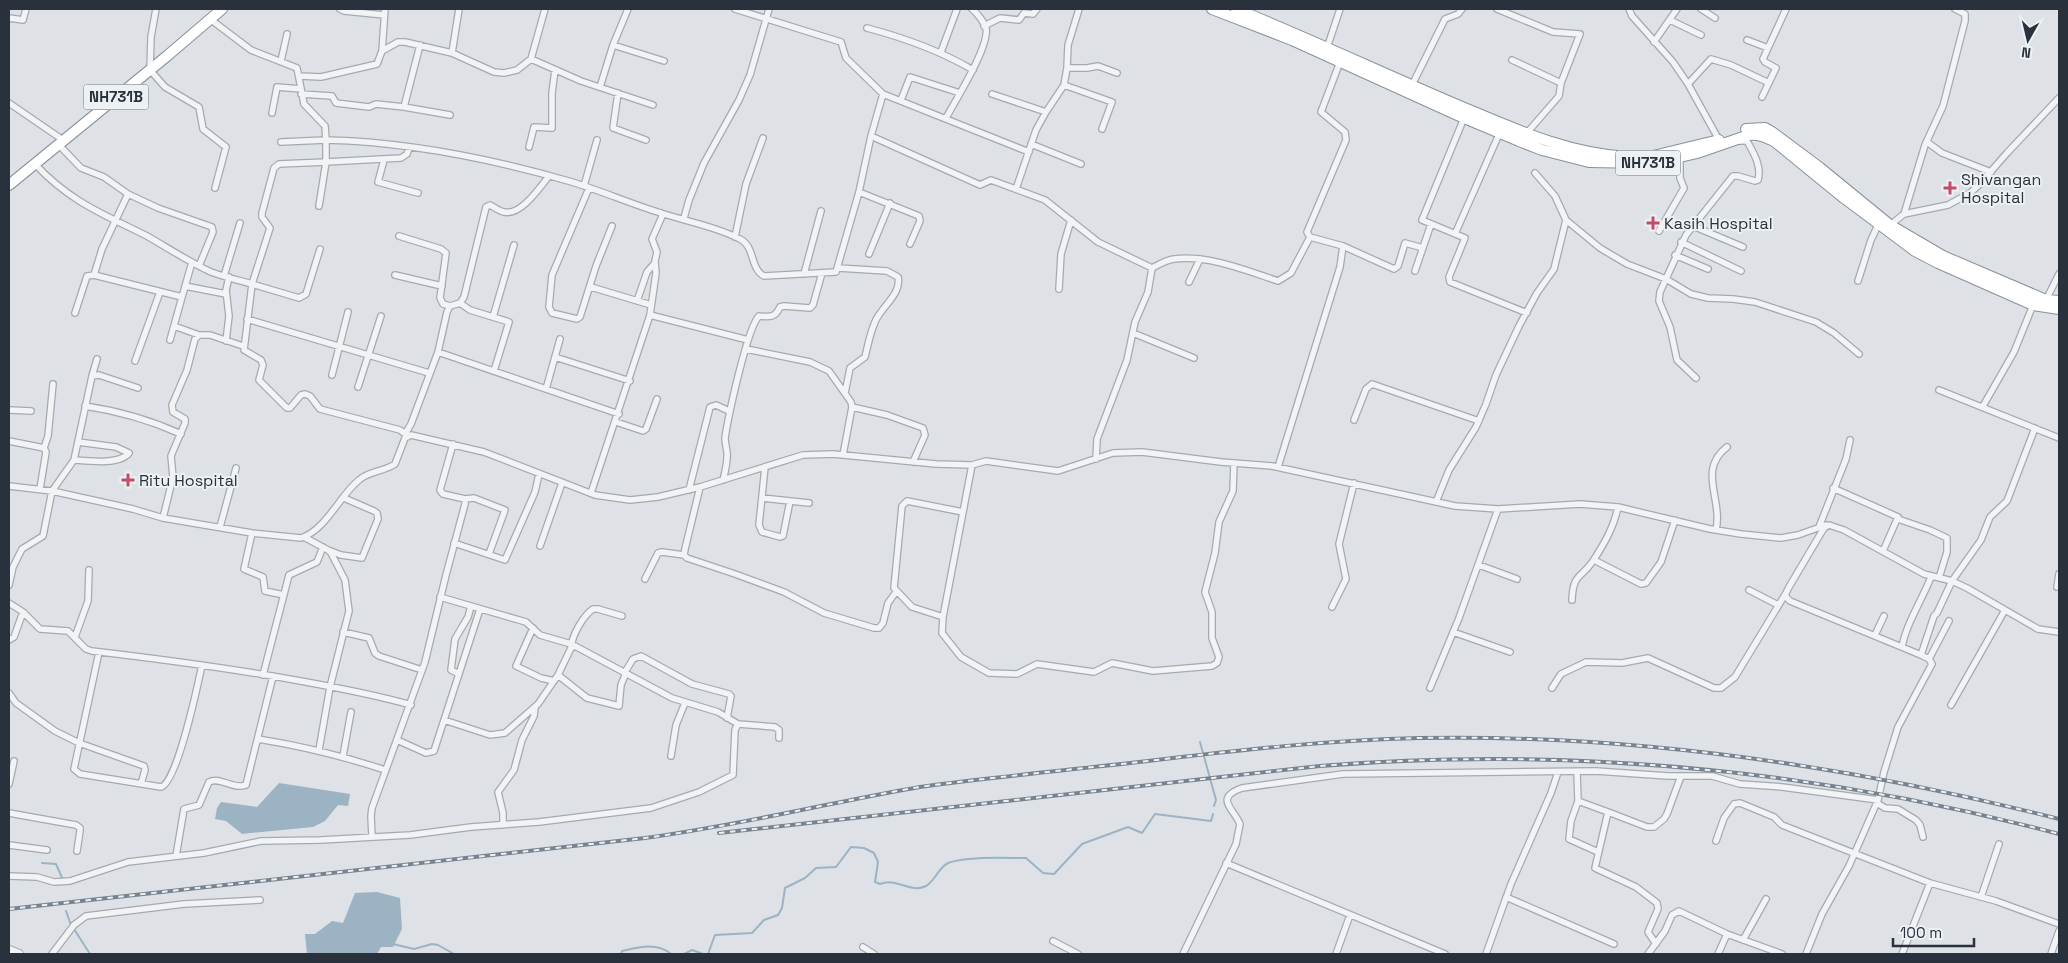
<svg xmlns="http://www.w3.org/2000/svg" width="2068" height="963" viewBox="0 0 2068 963" font-family="'Space Grotesk',sans-serif">
	<style>
		.water { fill: #9cb3c4 }
		.lines { fill: none; stroke-linecap: round; stroke-linejoin: round }
		.stream { stroke: #9cb3c4; stroke-width: 2 }
		.minor-casing { stroke: #a4aab0; stroke-width: 8 }
		.tertiary-casing { stroke: #a4aab0; stroke-width: 10 }
		.trunk-casing { stroke: #87919c; stroke-width: 12 }
		.minor { stroke: #f1f3f5; stroke-width: 5.5 }
		.tertiary { stroke: #f1f3f5; stroke-width: 8 }
		.trunk { stroke: #fff; stroke-width: 10 }
		.rail-casing { stroke: #79838f; stroke-width: 4 }
		.rail { stroke: #edf1f4; stroke-width: 2; stroke-dasharray: 5.5; stroke-linecap: butt }
		.poi-dot { fill: #c34c69; stroke: #edf1f4; stroke-width: 2 }
		.labels { text-anchor: middle; stroke-width: 4; stroke-linejoin: round; paint-order: stroke }
		.shield { fill: #edf1f4; stroke: #646b73; stroke-width: 1 }
		.shield-label { font-size: 15px; font-weight: bold; fill: #29323c }
		.poi-label { font-size: 16px; fill: #29323c; stroke: #edf1f4; text-anchor: start }
	</style>
	<rect width="100%" height="100%" fill="#dee2e7"/>
	<path class="water" d="M279,783L350,794L348,806L338,805L325,821L313,827L242,834L226,821L215,819L217,808L221,802L257,807Z
		M377,892L400,898L402,929L393,947H381L377,954H307L305,934H315L332,921L343,923L355,893Z"/>
	<g class="lines">
		<path class="stream" d="M1200,742L1216,800L1214,806
			M42,863L56,864L63,880
			M66,911L71,925
			M74,929L90,954
			M393,944L414,949L432,944L438,945L454,954
			M621,954L622,951C639,947 657,942 671,954
			M684,954L692,950L703,954
			M708,954L715,935L752,933L764,920L778,915L782,908L785,888L805,878L816,868L836,867L851,847L864,848L874,853L878,862L875,882L880,884C896,877 911,894 926,886C935,881 939,867 948,863C965,856 1006,858 1026,858L1043,873L1054,874L1082,844L1128,827L1142,833L1155,814L1211,821L1213,814"/>
		<g class="minor-casing">
			<path id="minor" d="M156,9L151,37L150,70L165,87L199,107L203,129L226,147L215,188
				M340,9L344,11L384,15
				M735,9L841,42L846,58L883,94L871,136L980,185L991,180L1045,200L1098,242L1152,268
				M1497,9L1553,32L1580,34L1561,83
				M1629,9L1632,16L1673,62L1688,84L1719,140
				M1701,9L1715,18
				M9,19V18L23,20L26,9
				M210,19L251,50L297,68L304,104L325,126L326,140C409,142 493,159 572,182C602,191 631,204 661,213C688,222 715,226 740,239C755,246 750,269 764,276L836,272L859,192L871,136
				M1670,20L1701,35
				M984,26L1000,18L1019,20L1024,13L1033,14L1037,9
				M867,28C905,38 939,50 973,70
				M1747,40L1768,48
				M1654,42L1677,9
				M420,45L404,107L450,115
				M613,45L664,61
				M1327,48L1340,9
				M382,51L398,42H405L452,53L494,72L504,73L517,70L531,59L545,9
				M941,52L957,9
				M452,53L459,9
				M531,59L581,81L653,105
				M1512,60L1561,83L1559,96L1526,134
				M281,61L287,34
				M1340,62L1321,112L1345,132L1346,140L1307,232L1310,237L1343,246L1394,269L1398,266L1405,243L1423,248
				M1067,68H1087L1098,66L1117,73
				M300,76L321,77L377,64L382,51L385,9
				M1688,84L1711,59L1731,65L1769,83
				M1064,85L1112,102L1102,129
				M1412,85L1445,19L1458,14L1462,9
				M600,87L613,45L628,9
				M618,93L613,128L646,140
				M301,94L332,96L336,103L369,107L376,104L404,107
				M883,94L1029,152
				M992,94L1046,112
				M1762,97L1776,68L1765,62L1763,59L1786,9
				M901,100L910,77L960,93
				M9,103L63,140
				M272,113L277,87L301,89
				M946,118C955,101 990,46 986,28C984,22 977,13 972,9
				M1464,118L1422,220L1465,238L1449,277L1450,282L1527,313
				M281,142L326,140V162L279,164L274,168L262,213V217L270,228L252,284L299,298L306,294L320,249
				M1927,142L1942,153L1991,172
				M58,144L81,168L104,177L128,194L158,208L212,227L213,232L199,266
				M1031,144L1081,164
				M529,147L534,127L552,128V93L555,70
				M384,160L378,182L418,193
				M35,164C69,201 103,214 147,236C168,248 189,262 211,272C224,277 238,280 252,284L244,350L261,360L263,365L259,380L287,408H290L301,395L305,394L310,396L320,409L400,430L408,436
				M584,186L597,140
				M589,188L552,275L549,307L552,313L577,319L580,317L596,266L612,226
				M1016,189L1036,130L1046,112L1064,85L1067,68L1068,45L1079,9
				M859,192L919,216L920,221L910,244
				M128,194L102,249L94,275L182,297L192,262
				M319,206L326,162L401,158L407,154L409,148
				M1904,214L1925,145L1943,106L1965,21V14L1955,9
				M684,218L689,200L704,163L739,100L750,75L769,9
				M1566,220L1600,248L1627,264L1666,279L1691,294L1708,298L1733,299L1755,302L1816,322L1834,333L1859,354
				M1693,226L1743,247
				M1889,226L1904,214L1948,205L1970,193L1979,185L2007,153L2059,98
				M1659,231L1684,188L1680,178V158
				M1455,234L1500,132
				M399,236L441,249L446,253L440,298L443,304L450,306
				M735,237L746,184L763,138
				M1681,242L1741,271
				M869,254L890,203
				M1675,255L1708,269
				M838,268L887,271L898,277C902,294 881,307 875,322C870,333 868,345 865,357L850,368L845,393
				M1415,271L1431,224
				M804,274L821,211
				M395,275L442,286
				M224,276L240,223
				M1858,281L1871,240L1878,225
				M1189,282L1200,259
				M185,286L226,294
				M591,287L651,305
				M1059,289L1061,254L1071,220
				M2046,300L2059,274
				M637,301L647,272L654,264
				M460,303L470,310L509,322L494,371
				M75,313L87,276L94,275
				M650,315L748,340
				M493,317L514,245
				M247,319L429,373
				M174,326L199,335
				M1133,333L1194,358
				M170,340L182,297
				M226,341L229,316L226,290L229,277
				M746,349L810,362L829,371L851,402L852,407L843,455
				M438,352L619,414
				M555,357L630,381
				M135,361L160,292
				M332,375L348,312
				M92,376L97,359
				M1696,378L1677,360L1670,327L1659,301L1660,292L1686,235L1733,176H1738L1755,181L1758,180C1762,166 1753,152 1747,141H1739
				M358,387L381,316
				M546,389L560,339
				M1939,390L2059,438
				M85,406C119,411 150,420 181,434
				M1983,406L2014,352L2033,305
				M852,407L887,415L923,428L925,435L913,462
				M9,410L31,411
				M1354,420L1366,389L1372,384L1479,421
				M616,422L643,431L646,429L657,399
				M405,434L411,424L438,352L447,312L450,306L460,303L464,297L486,207L490,205C494,207 499,211 504,212C521,216 540,187 549,176
				M9,441L44,448L46,452L40,489
				M44,448L48,436L53,384
				M1096,459L1097,439L1127,360L1135,322L1148,292L1152,268C1158,265 1166,260 1174,259C1209,255 1245,270 1278,281L1291,273L1310,237
				M74,460C88,461 120,465 129,453L116,447L78,442
				M972,465L943,617L942,633L961,657L989,673L1017,674L1037,664L1094,672L1112,663L1153,671L1212,666L1217,663L1219,657L1212,638V612L1205,592L1215,553L1219,522L1233,491L1234,463
				M765,467L759,525L762,532L780,537L783,536L790,501
				M1278,467L1340,267L1343,246
				M723,480C725,472 727,465 727,457C728,451 725,445 725,438C728,418 747,328 759,316C770,317 775,318 780,307L784,306L810,308L813,305L822,273
				M9,486L52,491L133,509L163,518L252,533L301,538C327,529 339,496 359,480C369,471 383,472 395,464L405,438L411,435L484,452L595,495L630,500L658,497L700,487L803,455L833,454L936,464L972,465L986,461L1058,471L1113,453L1142,452L1221,462L1272,466L1455,506L1498,509L1580,504L1618,507L1710,529L1741,534L1781,538L1798,535L1826,525
				M700,487L685,549L684,555L687,558L735,574L784,592L824,613L874,628H879L883,623L888,603L896,592
				M1833,488L1898,517L1883,551
				M689,490L710,407L716,405L729,411
				M591,493L650,315L656,273L655,261L657,252L652,239L663,214
				M762,498L809,503
				M465,499L474,498L505,510L489,554
				M1436,502L1449,470L1476,427L1486,404L1496,375L1519,326L1537,293L1554,269L1566,220L1555,196L1535,173
				M163,518L173,477L171,456L185,423V419L173,412L172,405L187,370L195,339L199,335H210L243,346
				M1898,519L1930,530L1947,538V552L1939,578
				M220,527L236,468
				M1819,527L1846,459L1850,440
				M1716,530C1723,499 1697,470 1727,447
				M252,533L244,569L263,577L265,591L284,595
				M304,537L328,550L331,553L345,580L349,611L330,687L319,750
				M454,543L505,560L535,492L539,474
				M540,546L562,483
				M328,550L341,555L362,558L378,519L377,513L374,511L344,498
				M1594,560L1641,584L1646,583L1661,562L1675,520
				M1479,565L1517,579
				M2059,574L2057,587H2059
				M645,579L658,553L662,552L684,555
				M9,585L13,567L22,549L43,536L52,491L74,460L92,376L99,375L138,388
				M1749,590L1778,605
				M440,597L526,622L540,635L571,644
				M1572,600C1573,573 1581,579 1593,561C1604,544 1614,527 1618,507
				M9,603L23,612L40,629L68,631L86,649L92,651C160,659 228,668 295,680C334,687 373,694 411,705
				M1332,607L1346,579L1339,544L1354,483
				M943,617L912,607L894,588L902,506L907,501L963,512
				M533,628L516,666L541,678L554,681
				M343,632L369,638L375,653L379,656L422,670
				M1453,632L1510,652
				M1875,635L1884,616
				M75,637L88,601L89,570
				M9,640L14,637L23,612
				M1902,647C1906,624 1922,600 1931,577
				M571,648C572,635 583,616 593,609H598L622,616
				M99,652L74,769L80,774L161,787C177,783 198,684 202,665
				M1921,655L1934,616L1937,613L1952,581L1981,540L1990,517L2007,501L2035,428
				M1929,659L1949,621
				M625,672L633,659L641,656L692,684L729,694L731,696L727,718
				M459,674L451,670L455,639L468,617L471,606
				M263,675L289,575L317,562L323,547
				M558,675L587,698L619,706L621,685L626,673
				M1430,688L1459,618L1498,509
				M1552,688L1561,674L1586,662L1622,663L1648,658L1714,688H1721L1735,677L1786,593
				M9,693L16,703L55,731L79,743L144,766L145,770L141,784
				M1951,705L2005,610
				M444,720L490,735L505,733L538,704L558,675L571,648L575,646L672,698L718,712L738,724
				M258,739C302,746 343,756 385,770
				M397,740L426,753L434,751L480,609
				M343,756L351,712
				M671,756L676,725L685,703
				M1577,772L1578,801L1608,812L1595,868L1636,887L1657,903L1658,909L1648,932L1656,944
				M9,784L14,761
				M1578,801L1571,821L1569,839L1598,852
				M1877,803L1885,808L1898,809L1916,820L1920,825L1923,837
				M1608,812L1647,827H1654L1664,819L1667,814L1681,776
				M9,813L76,825L80,828V831L77,851
				M503,825V813L498,792L514,770L522,740L534,716L535,708
				M372,836L371,816L372,808L425,662L446,575L465,504V499L443,494L440,490L453,444
				M1716,841L1724,818L1734,804L1740,803L1774,817L1782,825L1930,883L1996,901L2059,924
				M9,845L47,850
				M176,856L184,809L199,805L209,782C220,776 233,790 246,785L273,676
				M1226,863L1445,954
				M9,876L37,877L54,882L70,881L128,862L204,853L261,841L321,840L410,835L471,827L539,822L651,808L699,792L733,775L735,730L738,724L775,727L779,730V738
				M1506,897L1614,944
				M1981,897L1999,844
				M1743,940L1766,899
				M1053,941L1078,954
				M863,947L874,954
				M52,954L74,925L86,916L184,904L260,900
				M1183,954L1236,844L1240,824C1233,808 1214,798 1242,788L1343,774L1596,771L1668,776H1712L1740,784L1782,787L1878,800
				M1336,954L1350,915
				M1486,954L1511,884L1551,793L1558,772
				M1648,954L1665,931L1672,915L1679,911L1727,934L1782,954
				M1718,954L1727,934
				M1806,954L1822,914L1849,866L1878,800L1884,772L1898,727L1932,664L1929,659L1921,655L1790,601L1786,597V593L1789,587L1824,528L1829,525L1844,530L1924,574L1952,581L1967,588L2038,629L2059,632
				M1902,954L1930,883
				M2051,954L2059,931"/>
		</g>
		<g class="tertiary-casing">
			<path id="tertiary" d="M9,950L19,954"/>
		</g>
		<g class="trunk-casing">
			<path id="trunk" d="M1212,9L1292,40L1464,118L1519,141L1542,150L1589,162L1645,163L1663,161L1697,153L1749,135C1759,134 1765,137 1774,141L1844,198L1915,251L1938,263L2033,305L2059,309
				M1236,9C1310,39 1382,73 1455,104C1513,128 1564,153 1628,157
				M1746,129L1765,128L1772,132L1819,167L1890,225L1943,256L2046,300L2059,301
				M1653,156L1719,140
				M9,185L167,56L222,9"/>
		</g>
		<use href="#minor" class="minor"/>
		<use href="#tertiary" class="tertiary"/>
		<use href="#trunk" class="trunk"/>
		<g class="rail-casing">
			<path id="rail" d="M719,833L1320,766C1569,746 1818,770 2059,834
				M9,909L645,838C704,830 763,818 821,806C859,799 896,790 934,785C1006,776 1077,769 1148,761C1239,750 1329,740 1420,738C1636,734 1851,766 2059,819"/>
		</g>
		<use href="#rail" class="rail"/>
	</g>
	<g class="poi-dot">
		<path d="M1947.5 180.5h5v5h5v5h-5v5h-5v-5h-5v-5h5z"/>
		<path d="M1650.5 215.5h5v5h5v5h-5v5h-5v-5h-5v-5h5z"/>
		<path d="M125.5 472.5h5v5h5v5h-5v5h-5v-5h-5v-5h5z"/>
	</g>
	<g class="labels">
		<g class="shield">
			<rect x="83.5" y="84.5" width="65" height="25" rx="4"/>
			<rect x="1615.5" y="150.5" width="65" height="25" rx="4"/>
		</g>
		<g class="shield-label">
			<text x="116" y="102">NH731B</text>
			<text x="1648" y="168">NH731B</text>
		</g>
		<g class="poi-label">
			<text x="1961" y="185">Shivangan<tspan x="1961" dy="18">Hospital</tspan></text>
			<text x="1664" y="229">Kasih Hospital</text>
			<text x="139" y="486">Ritu Hospital</text>
		</g>
	</g>
	<rect width="2068" height="963" fill="none" stroke="#29323c" stroke-width="20"/>
	<g transform="translate(2028 40) rotate(188)" stroke="#edf1f4" stroke-width="4" paint-order="stroke">
	<path d="M0-4L9 19L0 12L-9 19Z" fill="#29323c"/>
	<text y="-8" font-size="14" font-weight="bold" text-anchor="middle" fill="#29323c">N</text>
	</g>
	<path d="M1893 938v8h81v-8" fill="none" stroke="#29323c" stroke-width="2.5"/>
	<text x="1900" y="938" font-size="15" fill="#29323c" stroke="#edf1f4" stroke-width="4" paint-order="stroke">100 m</text>
</svg>
